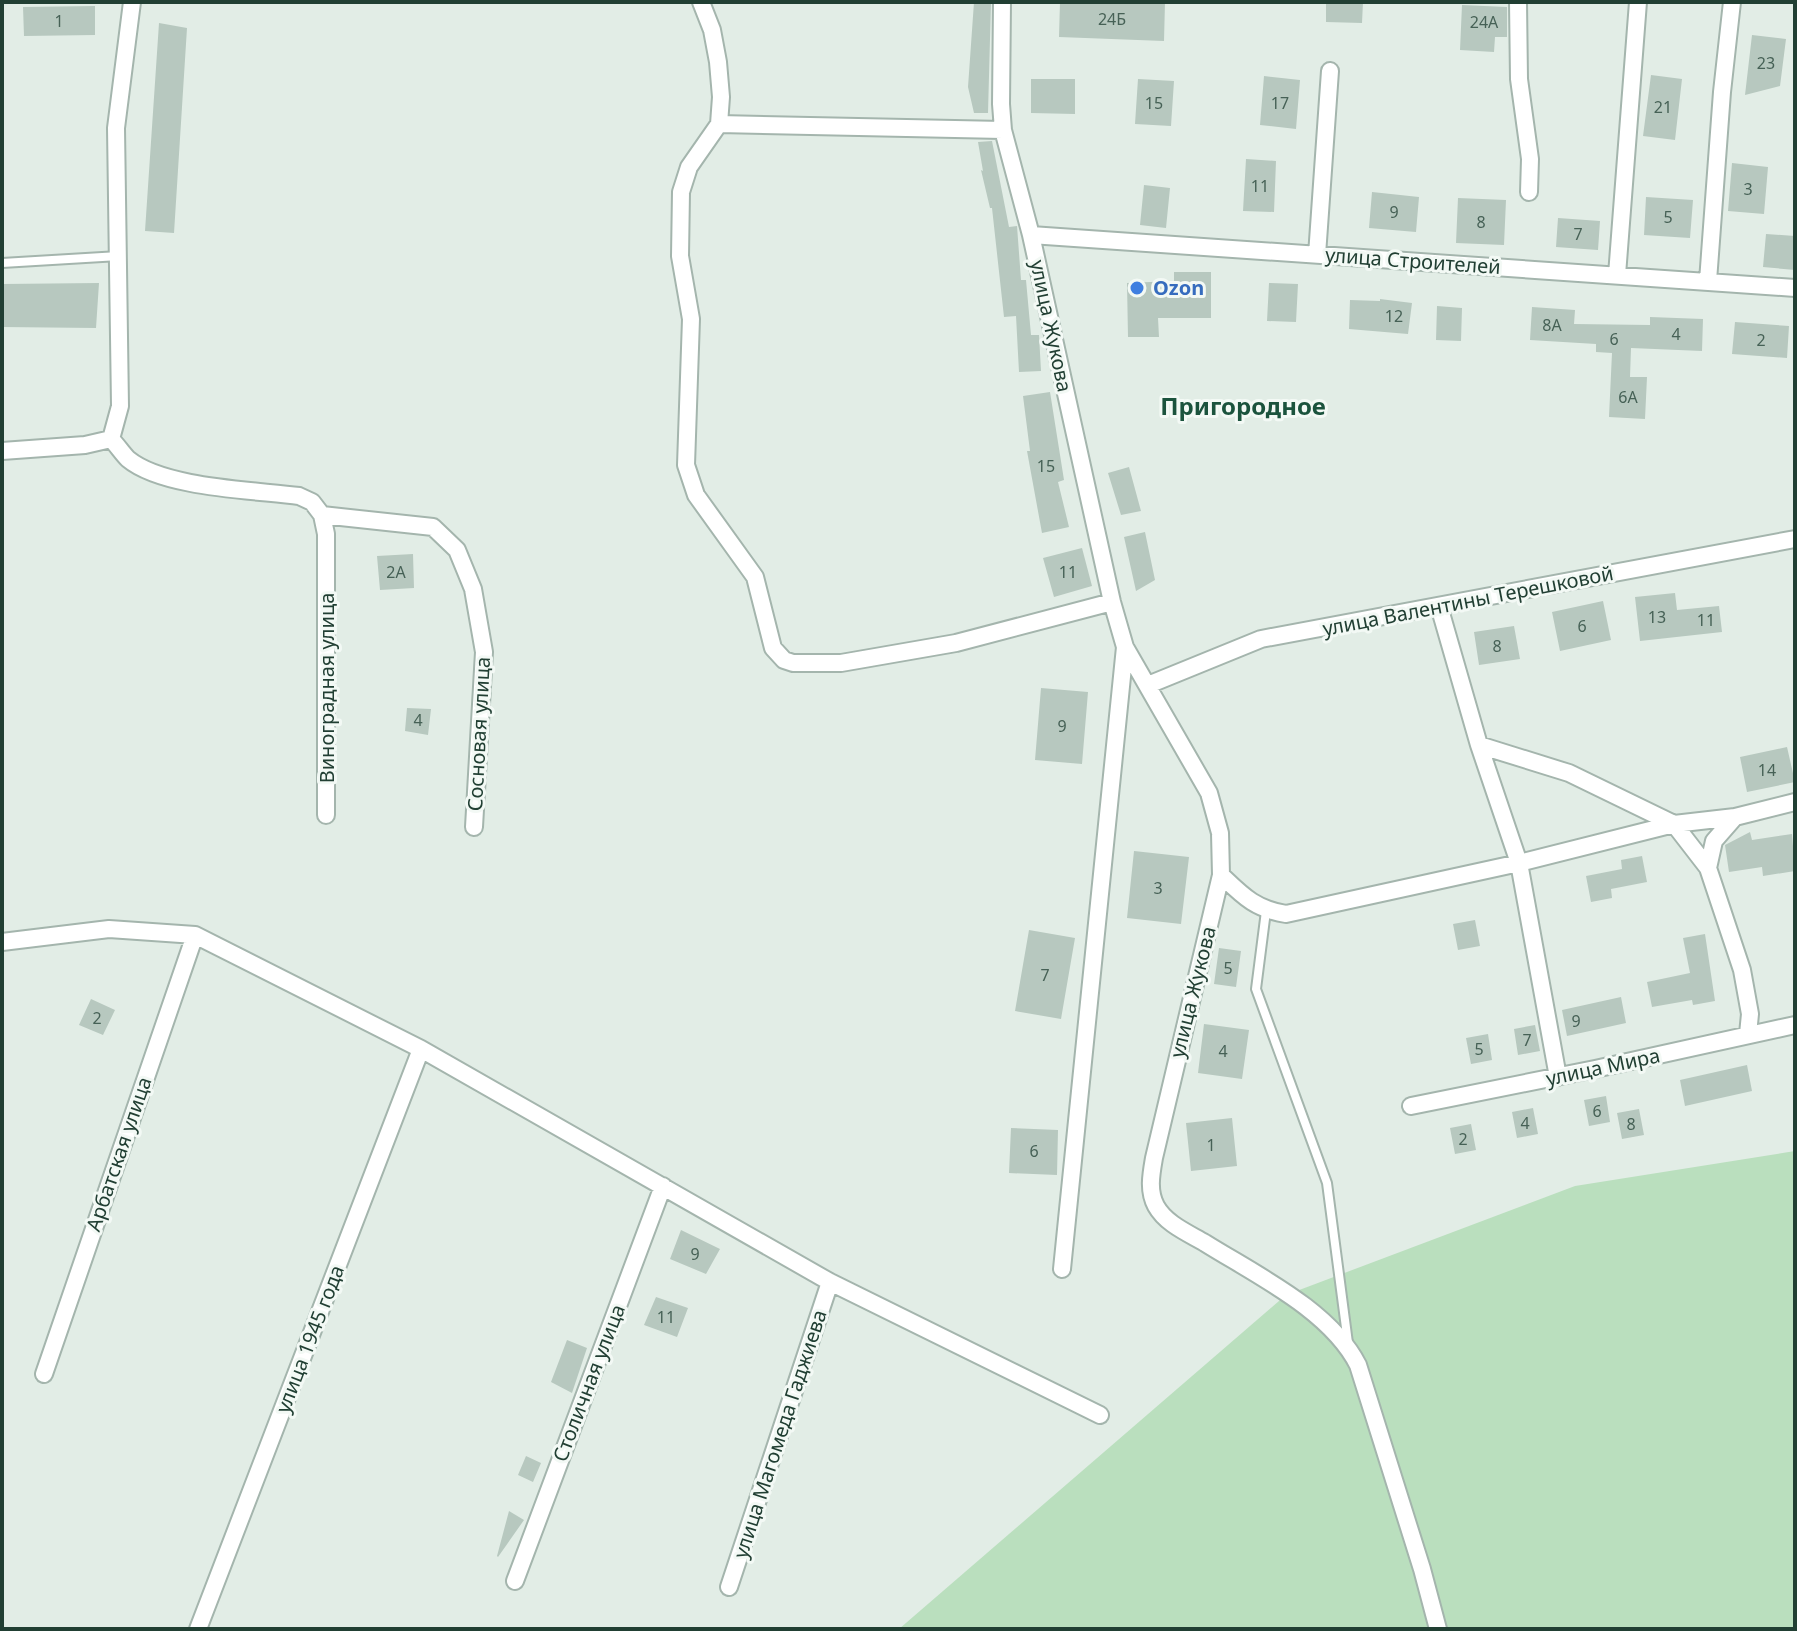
<svg xmlns="http://www.w3.org/2000/svg" width="1797" height="1631" viewBox="0 0 1797 1631" font-family="'Noto Sans',sans-serif">
	<style>
		.green { fill: #badfbe }
		.building { fill: #b7c8bf }
		.lines { fill: none; stroke-linecap: round; stroke-linejoin: round }
		.lane-casing { stroke: #a4b5ad; stroke-width: 12 }
		.street-casing { stroke: #a4b5ad; stroke-width: 20 }
		.lane { stroke: #fff; stroke-width: 8 }
		.street { stroke: #fff; stroke-width: 16 }
		.shop-dot { fill: #3f7fe0; stroke: #f3f9f5; stroke-width: 3 }
		.labels { text-anchor: middle; stroke-width: 6; stroke-linejoin: round; paint-order: stroke }
		.number-label { font-size: 16px; fill: #466156 }
		.street-label { font-size: 20px; fill: #213f33; stroke: #f3f9f5 }
		.shop-label { font-size: 20px; font-weight: bold; fill: #366cbe; stroke: #f3f9f5; text-anchor: start }
		.quarter-label { font-size: 24px; font-weight: bold; fill: #1b533d; stroke: #f3f9f5 }
	</style>
	<rect width="100%" height="100%" fill="#e2ede6"/>
	<path class="green" d="M1795,1151V1629H899L1286,1295L1575,1186Z"/>
	<path class="building" d="M974,2H991L988,113H974L968,87Z
		M1060,2H1165L1164,41L1059,37Z
		M1326,2H1363L1362,23L1326,22Z
		M1462,5L1507,7V37H1495L1494,52L1460,50Z
		M95,6V35L24,36L23,7Z
		M159,23L187,28L174,233L145,231Z
		M1752,35L1786,39L1780,86L1745,95Z
		M1651,75L1682,79L1675,140L1643,136Z
		M1264,76L1300,80L1296,129L1260,125Z
		M1031,79H1075V114L1031,113Z
		M1138,79L1174,81L1171,126L1135,124Z
		M992,141L1009,227L1017,226L1021,280H1026L1031,335H1039L1041,371L1019,372L1016,316L1004,317L992,208H990L981,170L983,171L978,142Z
		M1246,159L1276,161L1274,212L1243,211Z
		M1732,163L1768,167L1764,214L1728,211Z
		M1144,185L1170,188L1166,228L1140,225Z
		M1372,192L1419,197L1416,232L1369,228Z
		M1646,197L1693,200L1690,238L1644,235Z
		M1458,198L1506,200L1504,245L1456,243Z
		M1558,218L1600,221L1598,250L1556,247Z
		M1766,234L1795,236V270L1763,267Z
		M1174,272H1211V318H1158L1159,337H1128L1127,283L1174,281Z
		M99,283L96,328L2,327V284Z
		M1269,283L1298,284L1296,322L1267,321Z
		M1380,299L1412,303L1408,334L1349,329L1350,300L1380,301Z
		M1437,306L1462,308L1461,341L1436,340Z
		M1532,307L1575,310L1574,324L1650,325V317L1703,319L1702,351L1631,348L1630,377H1647L1645,419L1609,417L1612,353L1596,352V344L1530,340Z
		M1735,322L1789,326L1787,358L1732,354Z
		M1050,392L1064,480L1058,482L1069,527L1042,533L1027,451H1030L1023,396Z
		M1129,467L1141,511L1121,515L1108,473Z
		M1145,532L1155,580L1136,591L1124,537Z
		M1082,548L1092,586L1054,597L1043,558Z
		M413,554L414,588L380,590L377,556Z
		M1675,593L1677,610L1719,606L1722,632L1640,641L1635,597Z
		M1603,601L1611,640L1560,651L1552,612Z
		M1514,626L1520,659L1479,665L1474,632Z
		M1041,688L1088,692L1082,764L1035,760Z
		M407,708L431,709L428,735L405,731Z
		M1787,747L1795,782L1747,792L1740,757Z
		M1750,832L1752,840L1792,834L1795,871L1763,876L1762,867L1729,872L1725,845Z
		M1134,851L1189,857L1181,924L1127,918Z
		M1642,856L1647,882L1611,889L1612,898L1591,902L1586,876L1622,869L1621,860Z
		M1475,920L1480,946L1458,950L1453,924Z
		M1029,930L1075,938L1061,1019L1015,1011Z
		M1705,934L1715,1001L1693,1005L1692,1000L1652,1007L1647,982L1690,973L1683,938Z
		M1219,948L1241,951L1236,987L1214,984Z
		M1621,997L1626,1023L1567,1036L1562,1010Z
		M91,999L115,1010L103,1035L79,1025Z
		M1204,1024L1249,1030L1242,1079L1198,1073Z
		M1535,1025L1540,1051L1518,1055L1514,1029Z
		M1488,1034L1492,1060L1471,1064L1466,1038Z
		M1747,1065L1752,1091L1685,1106L1680,1080Z
		M1606,1096L1610,1122L1589,1126L1584,1100Z
		M1533,1108L1538,1134L1517,1138L1512,1112Z
		M1639,1109L1644,1135L1622,1139L1617,1113Z
		M1232,1118L1237,1166L1191,1171L1186,1123Z
		M1471,1124L1476,1150L1455,1154L1450,1128Z
		M1011,1128L1058,1130L1057,1175L1009,1173Z
		M681,1230L720,1249L706,1274L670,1259Z
		M656,1297L688,1308L677,1337L644,1325Z
		M567,1340L587,1348L572,1393L551,1382Z
		M526,1456L541,1463L533,1482L518,1475Z
		M509,1511L524,1520L498,1557L497,1556Z"/>
	<g class="lines">
		<g class="lane-casing">
			<path id="lane" d="M2,263L119,256
				M1266,911L1256,989L1327,1183L1348,1343"/>
		</g>
		<g class="street-casing">
			<path id="street" d="M701,2L712,30L718,62L721,97L719,124L689,167L681,192L680,256L691,319L686,465L696,495L755,577L773,648L784,660L793,663H841L956,643L1112,602
				M1002,2L1001,104L1003,130L1031,235L1112,602L1125,647L1209,793L1220,833L1221,875L1154,1158C1151,1175 1148,1191 1156,1206C1166,1224 1188,1233 1205,1243C1256,1275 1330,1310 1358,1365L1422,1569L1438,1629
				M1518,2L1519,79L1530,159L1529,192
				M719,124L1003,130
				M1031,235L1795,288
				M1317,255L1330,71
				M1617,275L1638,2
				M1708,281L1722,92L1732,2
				M111,439C117,445 122,453 128,459C163,488 253,490 299,496L312,502L322,515L326,534V815
				M111,439L120,406L116,128L132,2
				M2,451L85,445L111,439
				M322,515L433,527L457,550L473,589L484,652L474,827
				M1439,606L1479,745L1519,863L1558,1077
				M1148,685L1261,639L1795,539
				M1479,745L1569,773L1674,824L1735,817L1795,802
				M1708,868L1714,841L1735,817
				M1221,875C1243,896 1255,909 1286,914L1519,863L1674,824L1708,868L1742,970L1750,1014L1748,1034
				M2,942L109,929L195,935L421,1049L830,1282L1100,1415
				M1411,1106L1595,1069L1795,1025
				M1062,1269L1125,647
				M44,1374L195,935
				M515,1581L663,1186
				M729,1587L830,1282
				M198,1629L421,1049"/>
		</g>
		<use href="#lane" class="lane"/>
		<use href="#street" class="street"/>
	</g>
	<circle class="shop-dot" cx="1137" cy="288" r="8"/>
	<g class="labels">
		<g class="number-label">
			<text x="1112" y="25">24Б</text>
			<text x="59" y="27">1</text>
			<text x="1484" y="28">24А</text>
			<text x="1766" y="69">23</text>
			<text x="1154" y="109">15</text>
			<text x="1280" y="109">17</text>
			<text x="1663" y="113">21</text>
			<text x="1260" y="192">11</text>
			<text x="1748" y="195">3</text>
			<text x="1394" y="218">9</text>
			<text x="1668" y="223">5</text>
			<text x="1481" y="228">8</text>
			<text x="1578" y="240">7</text>
			<text x="1394" y="322">12</text>
			<text x="1552" y="331">8А</text>
			<text x="1676" y="340">4</text>
			<text x="1614" y="345">6</text>
			<text x="1761" y="346">2</text>
			<text x="1628" y="403">6А</text>
			<text x="1046" y="472">15</text>
			<text x="396" y="578">2А</text>
			<text x="1068" y="578">11</text>
			<text x="1657" y="623">13</text>
			<text x="1706" y="626">11</text>
			<text x="1582" y="632">6</text>
			<text x="1497" y="652">8</text>
			<text x="418" y="726">4</text>
			<text x="1062" y="732">9</text>
			<text x="1767" y="776">14</text>
			<text x="1158" y="894">3</text>
			<text x="1228" y="974">5</text>
			<text x="1045" y="981">7</text>
			<text x="97" y="1024">2</text>
			<text x="1576" y="1027">9</text>
			<text x="1527" y="1046">7</text>
			<text x="1479" y="1055">5</text>
			<text x="1223" y="1057">4</text>
			<text x="1597" y="1117">6</text>
			<text x="1525" y="1129">4</text>
			<text x="1631" y="1130">8</text>
			<text x="1463" y="1145">2</text>
			<text x="1211" y="1151">1</text>
			<text x="1034" y="1157">6</text>
			<text x="695" y="1260">9</text>
			<text x="666" y="1323">11</text>
		</g>
		<g class="street-label">
			<text transform="translate(1413 261) rotate(4)" y="7">улица Строителей</text>
			<text transform="translate(1051 326) rotate(78)" y="7">улица Жукова</text>
			<text transform="translate(1468 601) rotate(-11)" y="7">улица Валентины Терешковой</text>
			<text transform="translate(327 688) rotate(-90)" y="7">Виноградная улица</text>
			<text transform="translate(479 734) rotate(-87)" y="7">Сосновая улица</text>
			<text transform="translate(1193 992) rotate(-76)" y="7">улица Жукова</text>
			<text transform="translate(1603 1067) rotate(-12)" y="7">улица Мира</text>
			<text transform="translate(119 1154) rotate(-71)" y="7">Арбатская улица</text>
			<text transform="translate(310 1339) rotate(-69)" y="7">улица 1945 года</text>
			<text transform="translate(589 1383) rotate(-69)" y="7">Столичная улица</text>
			<text transform="translate(780 1434) rotate(-72)" y="7">улица Магомеда Гаджиева</text>
		</g>
		<g class="shop-label">
			<text x="1153" y="295">Ozon</text>
		</g>
		<g class="quarter-label">
			<text x="1243" y="415">Пригородное</text>
		</g>
	</g>
	<rect width="1797" height="1631" fill="none" stroke="#213f33" stroke-width="8"/>
</svg>
